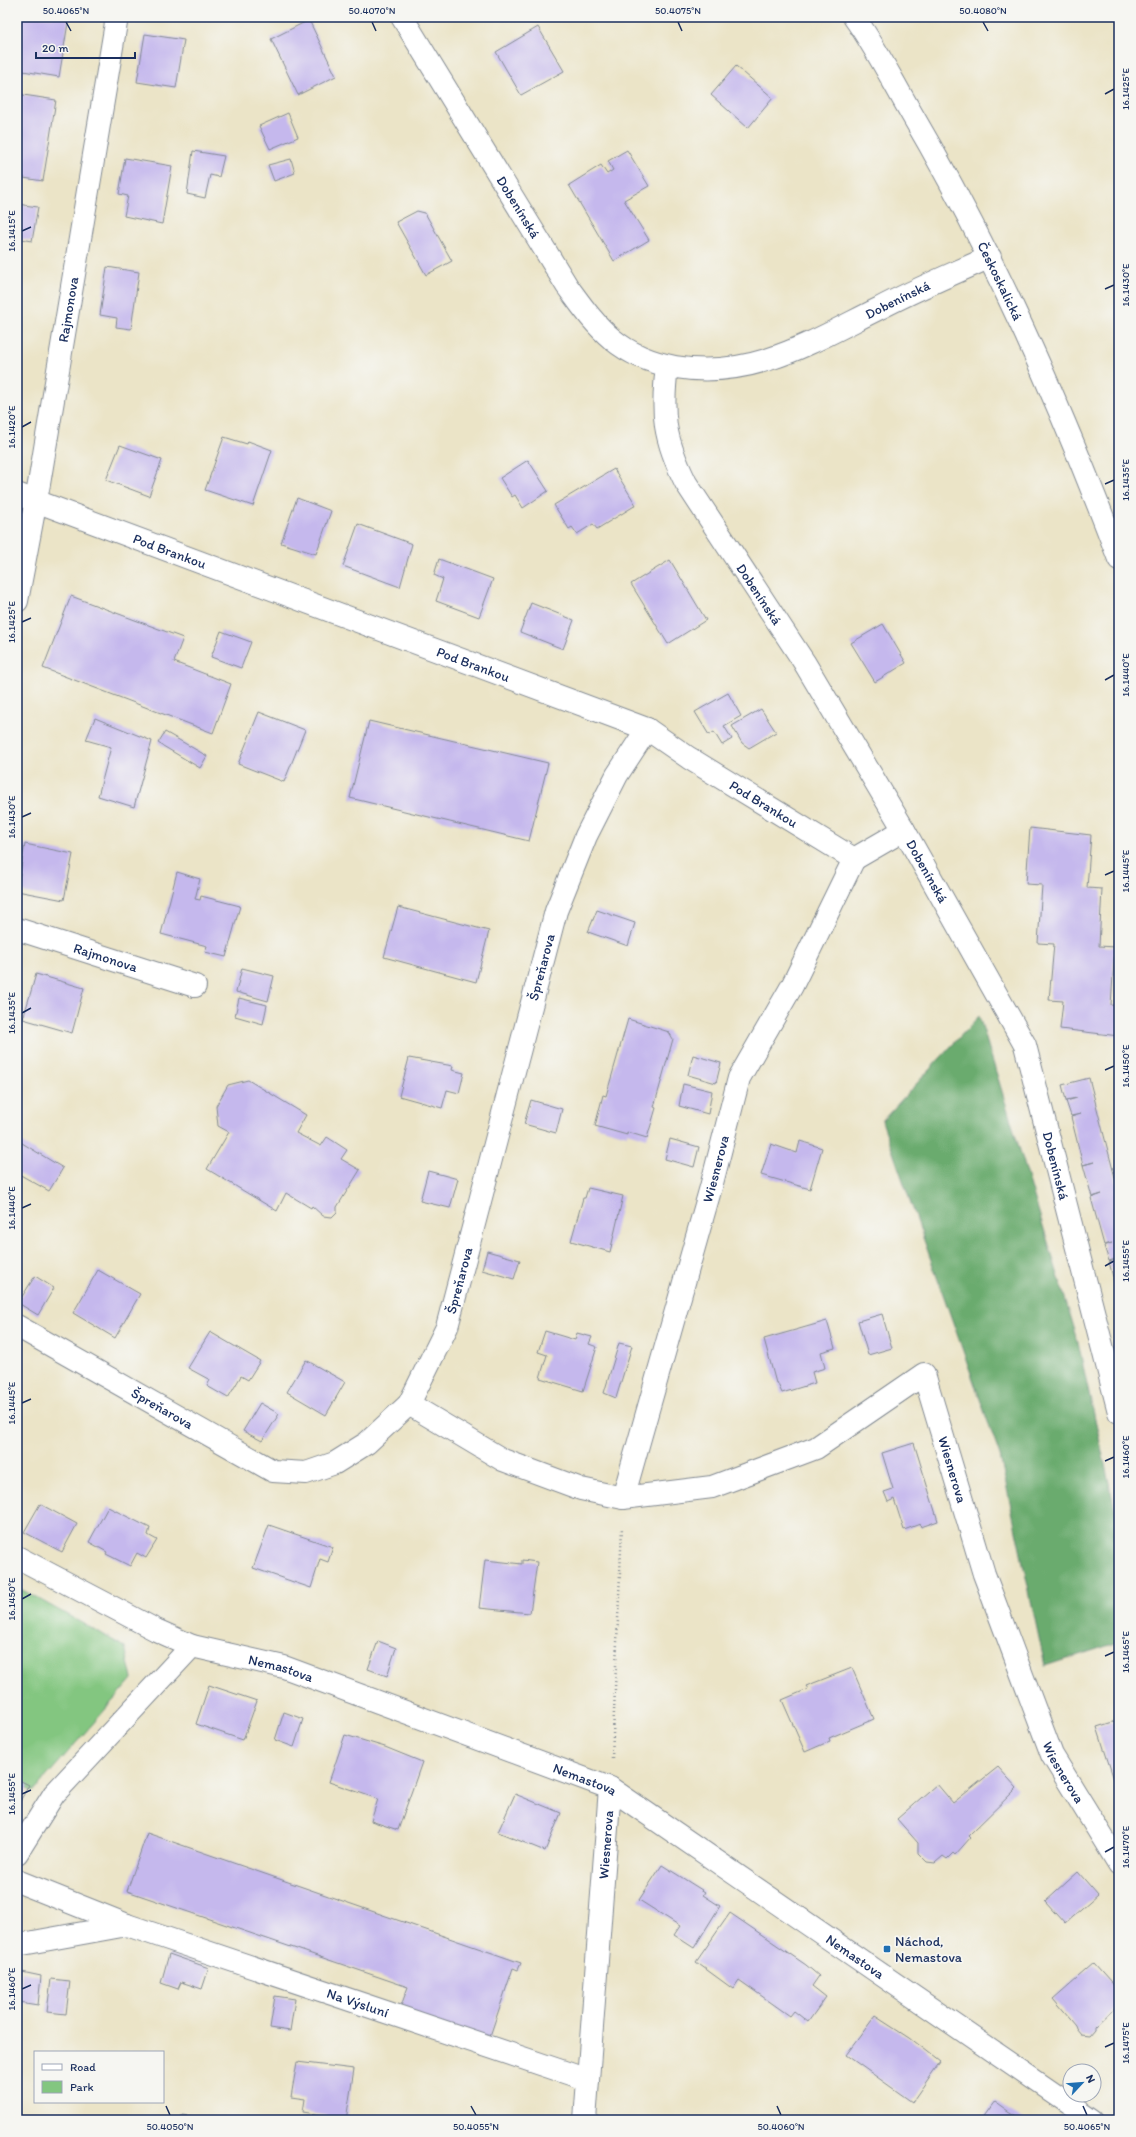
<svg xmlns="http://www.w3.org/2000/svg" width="1136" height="2137" viewBox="0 0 1136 2137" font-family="Itim,sans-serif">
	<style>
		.green { fill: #83c680; stroke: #4f7a6f }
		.forest { fill: #6aab6e; stroke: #426d66 }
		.building { fill: #c5b8ed }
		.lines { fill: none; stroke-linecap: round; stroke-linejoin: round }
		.minor-casing { stroke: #838a92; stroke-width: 24 }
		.major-casing { stroke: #838a92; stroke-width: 24 }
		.path { stroke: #838a92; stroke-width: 2.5; stroke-dasharray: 1 3; stroke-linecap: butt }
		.minor { stroke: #fff; stroke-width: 22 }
		.major { stroke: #fff; stroke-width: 22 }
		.ticks { fill: none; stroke: #1b2f5e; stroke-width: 1.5 }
		.poi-dot { fill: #1f6fb2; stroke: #f6f6f2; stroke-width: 1.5 }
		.labels { text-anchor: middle; stroke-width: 3.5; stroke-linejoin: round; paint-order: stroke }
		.street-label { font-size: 14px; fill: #1b2f5e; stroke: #f6f6f2 }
		.poi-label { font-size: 14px; fill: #1b2f5e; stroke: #f6f6f2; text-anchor: start }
		.neatline { fill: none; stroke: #1b2f5e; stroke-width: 1.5 }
		.ticks-label { font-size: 10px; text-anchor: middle; fill: #1b2f5e }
	</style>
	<rect width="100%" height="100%" fill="#f6f6f2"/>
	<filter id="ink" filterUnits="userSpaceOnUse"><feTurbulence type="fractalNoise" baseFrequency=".025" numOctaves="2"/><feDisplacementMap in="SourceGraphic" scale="8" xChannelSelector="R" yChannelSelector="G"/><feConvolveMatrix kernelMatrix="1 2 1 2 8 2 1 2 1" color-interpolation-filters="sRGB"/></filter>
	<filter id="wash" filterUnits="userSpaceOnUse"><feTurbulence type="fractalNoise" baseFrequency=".012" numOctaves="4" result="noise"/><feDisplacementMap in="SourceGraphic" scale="16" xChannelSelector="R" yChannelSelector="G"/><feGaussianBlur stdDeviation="0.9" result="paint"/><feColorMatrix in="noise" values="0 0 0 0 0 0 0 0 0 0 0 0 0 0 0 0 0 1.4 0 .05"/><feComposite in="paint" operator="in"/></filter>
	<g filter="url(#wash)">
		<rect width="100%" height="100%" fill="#ebe4c7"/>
		<path class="green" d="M17,1587L125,1647L132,1679L33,1792L17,1783Z"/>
		<path class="forest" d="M979,1016L1076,1334L1119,1528V1642L1045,1666L1000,1456L882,1121Z"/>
		<g id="blocks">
			<path class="building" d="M17,17H69L59,77L17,70V36L19,22H17Z
				M309,20L336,76L298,95L271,39Z
				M538,27L564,71L521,95L496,52Z
				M145,34L184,40L176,88L137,82Z
				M736,66L773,98L748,128L711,95Z
				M17,94L56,100L43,181L17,177Z
				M288,113L298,137L270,149L259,126Z
				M627,150L649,186L624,200L649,240L614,261L569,185L601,165L607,174L613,170L608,161Z
				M193,151L224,156L219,177L210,175L205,198L187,194Z
				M125,158L172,166L162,224L124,216L128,196L119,194Z
				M291,159L295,173L274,181L268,165Z
				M17,204L38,207L32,241L17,238Z
				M417,211L425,213L452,261L426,275L396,222Z
				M107,267L139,272L131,329L116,327L117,318L100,315Z
				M224,437L247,444L248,441L272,450L253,506L205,490Z
				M120,445L162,460L149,496L106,480Z
				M528,460L548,491L523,508L515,495L512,497L500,478Z
				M614,469L636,505L597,529L593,524L577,534L572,527L569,529L554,505Z
				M297,498L331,511L316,554L281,543Z
				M358,524L412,544L400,587L343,566Z
				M439,559L493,579L479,617L436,601L443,579L434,575Z
				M670,560L706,620L668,644L631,584Z
				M71,596L183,638L174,662L231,684L213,733L43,668Z
				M531,603L574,620L563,649L520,632Z
				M883,624L906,663L875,682L851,643Z
				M221,631L251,642L241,668L211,657Z
				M728,693L741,716L724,726L732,739L722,745L714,732L709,735L695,712Z
				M761,709L776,732L749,748L742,743L732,726Z
				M259,712L305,730L284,782L238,764Z
				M95,718L152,741L134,807L98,796L111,747L86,740Z
				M369,721L548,763L529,841L350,798Z
				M165,732L207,756L200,768L158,743Z
				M1030,828L1091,835L1087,888L1102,889L1099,946L1115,947L1111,1005L1119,1006V1036L1060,1029L1063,1001L1049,1000L1054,944L1038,943L1042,885L1026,884Z
				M25,844L73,854L64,900L17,891Z
				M177,872L200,879L195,899L200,900L201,896L240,906L226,957L205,952L207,946L161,934Z
				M398,907L489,931L476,982L384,957Z
				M597,910L635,923L628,946L588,932Z
				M242,968L274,976L268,1001L236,992Z
				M36,974L84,988L72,1033L23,1019Z
				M239,998L267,1005L263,1024L235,1016Z
				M628,1019L669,1032L673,1039L654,1107L656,1108L647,1138L627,1132V1135L595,1126L603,1095L606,1096Z
				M693,1055L721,1063L716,1083L688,1075Z
				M409,1058L453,1066L452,1070L464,1073L459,1093L447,1090L442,1108L399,1096Z
				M1089,1078L1119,1193V1258L1109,1261L1104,1246L1112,1243L1104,1245L1091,1198L1102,1194L1092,1197L1083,1165L1094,1162L1083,1165L1071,1117L1081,1114L1071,1116L1066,1101L1077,1098L1066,1100L1062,1085Z
				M248,1080L306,1115L296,1133L321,1146L327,1137L347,1150L341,1159L360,1170L337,1207V1212L332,1217L323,1216L312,1206L311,1208L286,1193L277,1211L207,1169L229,1132L218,1126L216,1106L228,1085Z
				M683,1084L712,1091L708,1114L679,1106Z
				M531,1100L562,1109L556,1133L524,1124Z
				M670,1139L699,1147L694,1167L665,1159Z
				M17,1140L63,1168L49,1191L17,1173Z
				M800,1141L822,1148L810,1189L761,1175L771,1144L797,1153Z
				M428,1171L458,1179L450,1208L420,1201Z
				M588,1188L623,1196L610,1252L571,1241L583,1198H585Z
				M487,1251L520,1260L514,1279L482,1270Z
				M1119,1259V1276L1113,1277L1109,1262Z
				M98,1270L140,1294L115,1338L73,1313Z
				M35,1276L54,1288L38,1315L18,1303Z
				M1119,1276V1300L1113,1278Z
				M882,1314L892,1348L868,1355L858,1321Z
				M827,1321L835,1348L821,1352L825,1368L812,1372L815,1383L782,1393L777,1382L776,1383L764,1339Z
				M545,1331L575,1340L577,1333L592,1337L589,1344L597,1347L583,1391L540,1378L547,1355L538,1352Z
				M210,1332L260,1361L248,1380L241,1376L228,1398L207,1386L210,1380L188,1368Z
				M619,1343L632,1346L616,1398L604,1393Z
				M306,1360L345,1382L326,1415L287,1392Z
				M260,1403L279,1414L262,1441L243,1431Z
				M914,1443L938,1521L921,1527L920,1524L904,1530L894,1499L888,1502L884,1492L893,1489L882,1453Z
				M40,1504L77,1524L62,1552L24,1532Z
				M108,1507L150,1528L148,1535L157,1540L146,1558L137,1553L130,1566L106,1554L107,1552L89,1542Z
				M269,1525L333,1547L328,1562L320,1559L311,1588L253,1568Z
				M485,1560L522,1564V1560L537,1562L530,1613L479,1608Z
				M378,1641L396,1648L387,1676L368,1669Z
				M852,1668L874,1719L829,1738L830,1741L805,1752L782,1700L808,1689L806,1686Z
				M209,1685L257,1701L243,1740L196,1724Z
				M284,1712L303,1719L294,1747L275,1740Z
				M1119,1720V1795L1097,1727Z
				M345,1735L385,1747L422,1762L398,1830L371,1821L378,1799L329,1782Z
				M998,1767L1017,1788L969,1835L971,1837L955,1855L953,1853L947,1859L943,1856L935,1863L927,1862L918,1853V1843L897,1819L937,1784L953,1803Z
				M17,1779L29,1785L19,1803L17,1802Z
				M515,1794L561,1813L545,1851L498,1832Z
				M147,1833L521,1963L518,1970L513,1968L488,2042L399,2011L408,1987L127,1891Z
				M662,1865L705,1892L703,1895L720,1906L694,1948L674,1935L680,1926L639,1900Z
				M1078,1872L1098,1895L1065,1924L1045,1902Z
				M730,1913L806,1965L819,1976L812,1986L826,1997L808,2022L794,2011L790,2016L739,1980L733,1989L696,1962Z
				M169,1954L209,1968L202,1989L181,1982L178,1989L161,1983Z
				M1094,1963L1119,1991V2004L1096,2026V2029L1090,2036L1081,2035L1076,2029L1075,2025L1053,1999Z
				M22,1972L41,1976L38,2005L19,2002Z
				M51,1979L70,1981L66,2014L47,2012Z
				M275,1996L295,1999L290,2031L270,2028Z
				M875,2016L909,2038L940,2062L912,2102L846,2055Z
				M297,2062L354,2069L346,2120H327L328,2116L303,2112L305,2099L291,2097Z
				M995,2101L1009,2111L1024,2120H981Z
				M182,2115L209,2119V2120H181Z"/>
		</g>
	</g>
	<g filter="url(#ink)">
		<use href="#blocks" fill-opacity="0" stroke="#838a92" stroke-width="1"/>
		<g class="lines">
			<g class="minor-casing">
				<g id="minor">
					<path id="s1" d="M667,366C661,414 664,439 686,483L804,662L904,830L1025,1045L1119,1412"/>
					<path id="s2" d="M17,494L647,729L689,758L854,859L904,830"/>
					<path id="s3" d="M17,601L39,484L117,17"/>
					<path id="s4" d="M17,929L195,986"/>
					<path id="s5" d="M17,1326L273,1471L306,1473L335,1463L367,1443L409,1404L447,1327L556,911L586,836L617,775L647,729"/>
					<path id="s6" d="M409,1404L503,1460L581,1489L623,1498L712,1487L816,1448L924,1374L984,1574L1052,1755L1119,1864"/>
					<path id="s7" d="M623,1498L711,1187L739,1078L792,986L854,859"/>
					<path id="s8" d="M17,1557L156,1630L192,1646L284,1667L610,1788L1093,2120"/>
					<path d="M17,1853L54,1794L192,1646"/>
					<path id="s9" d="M17,1881L127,1925L588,2080"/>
					<path d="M17,1945L127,1925"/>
					<path id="s10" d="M585,2120L610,1788"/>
				</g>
			</g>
			<g class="major-casing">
				<g id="major">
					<path id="s11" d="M402,17L567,286C581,305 594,324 612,339C630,354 653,363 675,367C753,380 813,341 880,308C916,289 953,274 990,257"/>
					<path id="s12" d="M854,17C875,46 892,80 910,111C994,254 1060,404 1119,559"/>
				</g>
			</g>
			<path class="path" d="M612,1758L622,1527"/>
			<use href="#minor" class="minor"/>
			<use href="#major" class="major"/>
		</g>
	</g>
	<path class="ticks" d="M66,22L71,31M372,22L376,31M678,22L682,31M983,22L988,31M1105,94L1114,89M22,231L31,227M1105,289L1114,285M22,427L31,422M1105,484L1114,480M22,622L31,618M1105,680L1114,675M22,817L31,813M1105,875L1114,871M22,1013L31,1008M1105,1070L1114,1066M22,1208L31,1204M1105,1266L1114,1261M22,1403L31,1399M1105,1461L1114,1457M22,1599L31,1594M1105,1656L1114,1652M22,1794L31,1790M1105,1852L1114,1847M22,1989L31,1985M1105,2047L1114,2043M166,2106L170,2115M471,2106L476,2115M777,2106L781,2115M1083,2106L1087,2115"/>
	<rect class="poi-dot" x="883" y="1945" width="8" height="8" rx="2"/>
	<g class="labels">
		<g class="street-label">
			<text dy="5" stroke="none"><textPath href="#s11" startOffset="223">Dobenínská</textPath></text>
			<text dy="5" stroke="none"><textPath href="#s12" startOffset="302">Českoskalická</textPath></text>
			<text dy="5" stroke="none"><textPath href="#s11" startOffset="692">Dobenínská</textPath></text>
			<text dy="5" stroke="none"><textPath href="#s3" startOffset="296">Rajmonova</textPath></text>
			<text dy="5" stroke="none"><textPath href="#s2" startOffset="163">Pod Brankou</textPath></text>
			<text dy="5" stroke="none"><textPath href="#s1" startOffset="254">Dobenínská</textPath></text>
			<text dy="5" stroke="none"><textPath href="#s2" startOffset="487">Pod Brankou</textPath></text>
			<text dy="5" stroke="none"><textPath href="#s2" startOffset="811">Pod Brankou</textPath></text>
			<text dy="5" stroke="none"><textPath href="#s1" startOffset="578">Dobenínská</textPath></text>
			<text dy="5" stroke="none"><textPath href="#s4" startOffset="93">Rajmonova</textPath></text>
			<text dy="5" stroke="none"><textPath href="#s5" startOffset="911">Špreňarova</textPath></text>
			<text dy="5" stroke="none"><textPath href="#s1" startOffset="902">Dobenínská</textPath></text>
			<text dy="5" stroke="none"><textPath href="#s7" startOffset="342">Wiesnerova</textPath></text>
			<text dy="5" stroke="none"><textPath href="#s5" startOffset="587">Špreňarova</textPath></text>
			<text dy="5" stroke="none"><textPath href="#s5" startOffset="167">Špreňarova</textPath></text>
			<text dy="5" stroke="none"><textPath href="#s6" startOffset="667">Wiesnerova</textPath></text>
			<text dy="5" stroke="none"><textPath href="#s8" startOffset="288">Nemastova</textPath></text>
			<text dy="5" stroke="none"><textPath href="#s6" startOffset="990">Wiesnerova</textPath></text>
			<text dy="5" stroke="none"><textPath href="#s8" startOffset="612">Nemastova</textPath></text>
			<text dy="5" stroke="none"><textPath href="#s10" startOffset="276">Wiesnerova</textPath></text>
			<text dy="5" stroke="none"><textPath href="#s8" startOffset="936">Nemastova</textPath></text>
			<text dy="5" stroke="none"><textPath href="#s9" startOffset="362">Na Výsluní</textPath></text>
		</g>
		<g class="poi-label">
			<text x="895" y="1946">Náchod,<tspan x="895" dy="16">Nemastova</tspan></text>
		</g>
	</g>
	<rect width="1136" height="2137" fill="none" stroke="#f6f6f2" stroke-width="44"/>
	<rect x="34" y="2051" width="130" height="52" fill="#f6f6f2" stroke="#9ea6b7"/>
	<rect x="42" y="2064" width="20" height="6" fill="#ffffff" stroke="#9ea6b7"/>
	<text x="70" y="2071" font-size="12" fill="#1b2f5e">Road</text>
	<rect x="42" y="2081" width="20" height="12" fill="#83c680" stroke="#9ea6b7"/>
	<text x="70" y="2091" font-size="12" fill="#1b2f5e">Park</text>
	<g transform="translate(1082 2083) rotate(64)"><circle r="19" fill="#f6f6f2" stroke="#9ea6b7"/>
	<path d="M0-3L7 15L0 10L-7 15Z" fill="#1f6fb2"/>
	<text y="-6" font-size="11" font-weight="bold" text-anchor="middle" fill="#1b2f5e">N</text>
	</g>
	<path d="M36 52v6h99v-6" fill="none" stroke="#1b2f5e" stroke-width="2"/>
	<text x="42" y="52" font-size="12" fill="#1b2f5e" stroke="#f6f6f2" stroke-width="3" paint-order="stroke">20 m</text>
	<rect x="22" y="22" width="1092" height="2093" class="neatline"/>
	<g class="ticks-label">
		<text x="66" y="14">50.4065°N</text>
		<text x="372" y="14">50.4070°N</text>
		<text x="678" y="14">50.4075°N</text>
		<text x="983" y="14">50.4080°N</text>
		<text transform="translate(1125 89) rotate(-90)" y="4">16.1425°E</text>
		<text transform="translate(11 231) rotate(-90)" y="4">16.1415°E</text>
		<text transform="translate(1125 285) rotate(-90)" y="4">16.1430°E</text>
		<text transform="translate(11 427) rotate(-90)" y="4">16.1420°E</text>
		<text transform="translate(1125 480) rotate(-90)" y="4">16.1435°E</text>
		<text transform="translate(11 622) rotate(-90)" y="4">16.1425°E</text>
		<text transform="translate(1125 675) rotate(-90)" y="4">16.1440°E</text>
		<text transform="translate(11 817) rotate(-90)" y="4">16.1430°E</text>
		<text transform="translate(1125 871) rotate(-90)" y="4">16.1445°E</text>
		<text transform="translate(11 1013) rotate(-90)" y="4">16.1435°E</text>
		<text transform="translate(1125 1066) rotate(-90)" y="4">16.1450°E</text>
		<text transform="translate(11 1208) rotate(-90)" y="4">16.1440°E</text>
		<text transform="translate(1125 1261) rotate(-90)" y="4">16.1455°E</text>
		<text transform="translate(11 1403) rotate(-90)" y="4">16.1445°E</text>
		<text transform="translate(1125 1457) rotate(-90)" y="4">16.1460°E</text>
		<text transform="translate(11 1599) rotate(-90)" y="4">16.1450°E</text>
		<text transform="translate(1125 1652) rotate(-90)" y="4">16.1465°E</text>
		<text transform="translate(11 1794) rotate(-90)" y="4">16.1455°E</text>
		<text transform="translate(1125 1847) rotate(-90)" y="4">16.1470°E</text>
		<text transform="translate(11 1989) rotate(-90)" y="4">16.1460°E</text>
		<text transform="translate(1125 2043) rotate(-90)" y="4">16.1475°E</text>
		<text x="170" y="2130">50.4050°N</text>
		<text x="476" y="2130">50.4055°N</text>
		<text x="781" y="2130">50.4060°N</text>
		<text x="1087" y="2130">50.4065°N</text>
	</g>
</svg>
